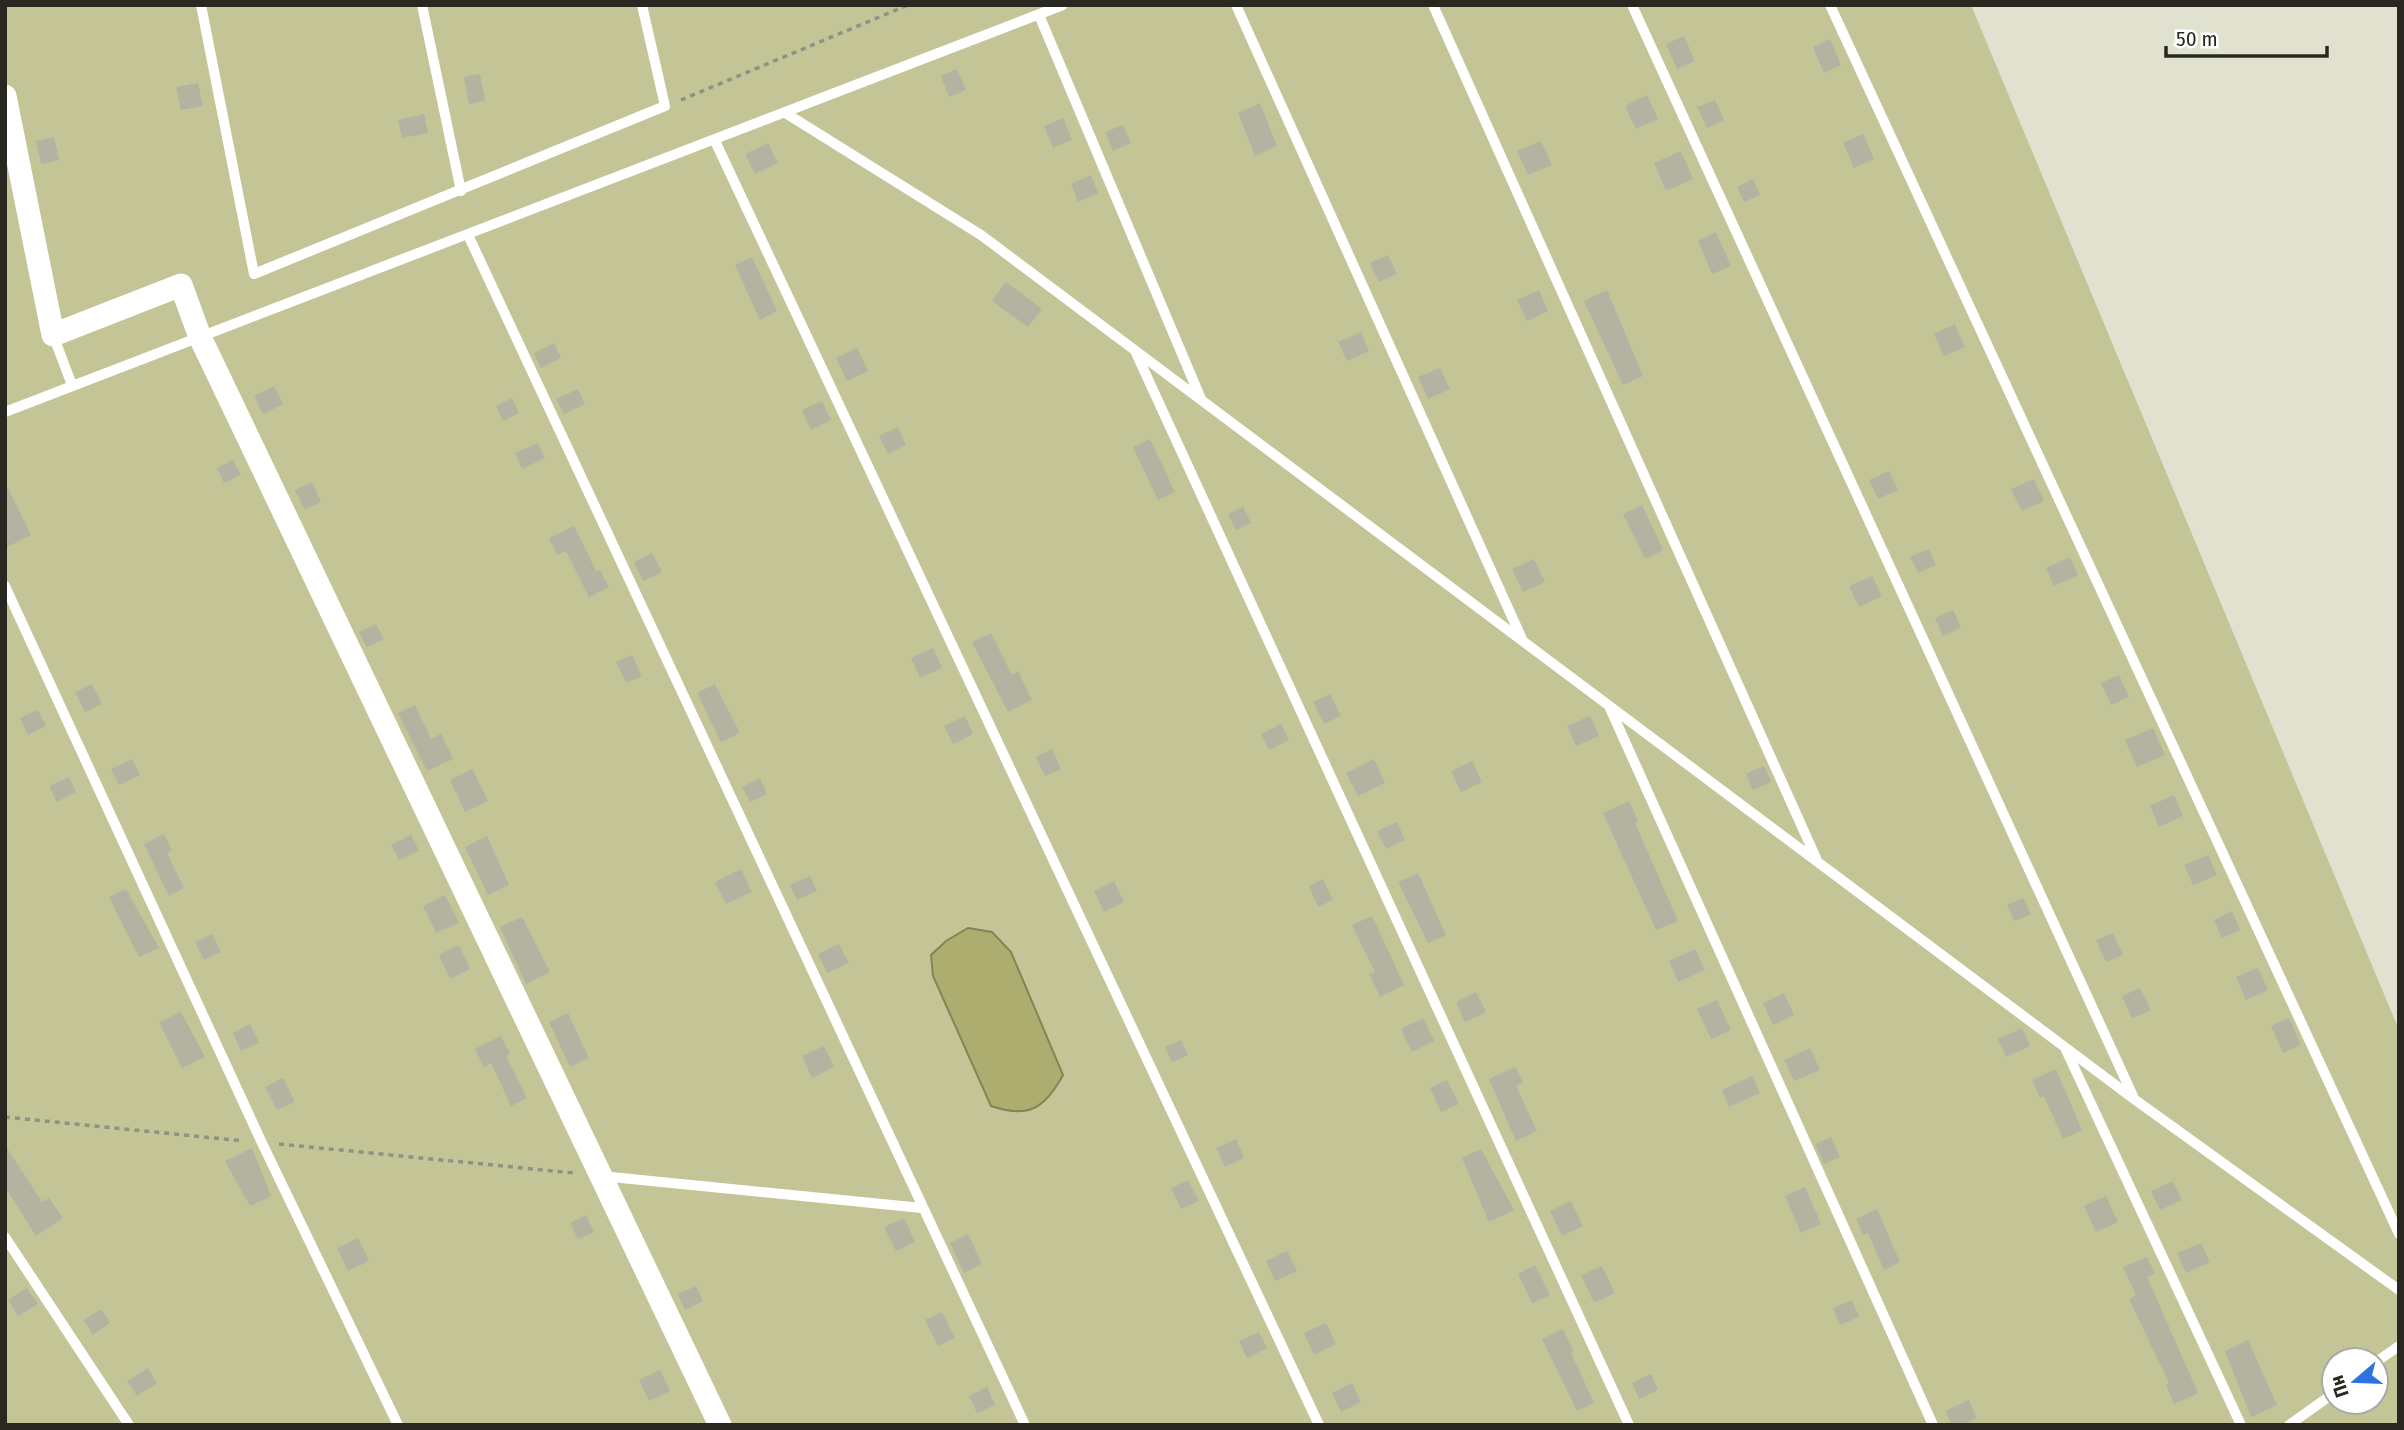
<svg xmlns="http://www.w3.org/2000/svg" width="2404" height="1430" viewBox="0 0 2404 1430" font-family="'Fira Sans Condensed',sans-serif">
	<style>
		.green { fill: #c3c597; fill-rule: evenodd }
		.water { fill: #acad6e; stroke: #848557; stroke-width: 2 }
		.building { fill: #b2b3a1 }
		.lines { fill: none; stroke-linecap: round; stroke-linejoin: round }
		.path { stroke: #919183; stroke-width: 3.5; stroke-dasharray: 5 5; stroke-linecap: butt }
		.service { stroke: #fff; stroke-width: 10 }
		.minor { stroke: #fff; stroke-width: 23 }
	</style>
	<rect width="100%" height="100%" fill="#e0e1ce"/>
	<path class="green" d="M5,5H1971L2399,1030V1425H5ZM2334,1360H2376V1402H2334Z"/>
	<path class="water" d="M968,928L992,932L1011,952L1063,1075C1045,1108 1029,1119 991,1106L933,976L931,955L946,941Z"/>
	<path class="building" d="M1684,36L1695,61L1677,69L1666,44Z
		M1830,39L1841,65L1824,73L1813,47Z
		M957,69L966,90L949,97L941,76Z
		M480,74L485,101L469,104L464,77Z
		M198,83L203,106L181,110L176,87Z
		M1647,95L1658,119L1636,129L1625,106Z
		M1715,100L1724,120L1707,128L1697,107Z
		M1260,103L1277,146L1255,156L1238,113Z
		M424,114L428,133L402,138L398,120Z
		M1063,118L1072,140L1053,148L1044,126Z
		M1123,125L1131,143L1113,151L1105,132Z
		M1863,134L1874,159L1854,168L1843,143Z
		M54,137L59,160L41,164L36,141Z
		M1541,141L1552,165L1528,175L1517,151Z
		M768,143L778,163L755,174L745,154Z
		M1681,151L1693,179L1666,191L1654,163Z
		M1091,175L1098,193L1078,202L1071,184Z
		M1753,179L1760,195L1744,202L1737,187Z
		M1716,232L1731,266L1712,274L1698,241Z
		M1388,255L1397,274L1379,282L1370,263Z
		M752,257L777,311L760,320L735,265Z
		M1006,282L1042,309L1028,327L992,301Z
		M1539,290L1548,311L1527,321L1517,300Z
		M1607,290L1643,376L1623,385L1584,301Z
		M1955,324L1965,347L1944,356L1934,334Z
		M1361,332L1369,351L1347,361L1338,342Z
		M554,343L561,358L541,368L534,353Z
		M857,348L868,371L847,381L836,358Z
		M1440,368L1450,389L1428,399L1418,377Z
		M274,386L283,404L263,414L254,396Z
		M578,389L585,404L564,414L556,399Z
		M512,398L519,413L503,421L496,406Z
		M822,401L831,420L811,430L802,410Z
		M898,427L906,445L888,454L879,436Z
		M1150,439L1175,492L1158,500L1133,447Z
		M538,443L545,458L522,469L515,453Z
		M233,460L241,475L224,483L217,468Z
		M1889,471L1898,490L1878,499L1869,480Z
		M2034,479L2044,501L2022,511L2011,489Z
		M5,482L31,535L5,548Z
		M312,482L321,502L305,510L295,490Z
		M1642,505L1663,550L1645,559L1623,514Z
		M1243,507L1251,523L1236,530L1228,514Z
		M574,526L596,571L600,570L609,587L589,597L566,551L557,555L549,538Z
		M1929,549L1936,565L1918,573L1910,557Z
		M652,553L662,572L643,581L634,562Z
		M2070,557L2078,575L2054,586L2046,568Z
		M1534,559L1545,582L1523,592L1512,569Z
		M1872,576L1882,596L1859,607L1849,586Z
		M1953,610L1961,628L1943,636L1935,618Z
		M376,624L384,639L367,647L359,632Z
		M991,633L1012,675L1018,671L1032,700L1008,712L972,642Z
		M933,648L942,668L920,678L911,658Z
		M632,655L642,676L626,683L616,662Z
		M2119,675L2129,697L2111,705L2101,683Z
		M92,684L102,704L85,712L75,692Z
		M715,684L740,733L721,742L697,693Z
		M1330,694L1341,716L1324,724L1313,702Z
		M415,705L431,739L441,734L453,759L427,771L398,713Z
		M38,710L46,726L28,735L20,718Z
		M965,716L973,734L953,744L944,726Z
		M1590,716L1599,736L1576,746L1567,726Z
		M1281,724L1289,740L1269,750L1261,734Z
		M2153,728L2165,755L2137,767L2125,740Z
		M1052,749L1061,769L1045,776L1036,757Z
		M132,759L140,775L119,785L111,769Z
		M1374,759L1385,783L1358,796L1346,773Z
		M1472,761L1482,782L1461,792L1451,771Z
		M1764,766L1771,782L1753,790L1746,774Z
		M472,769L488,801L465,812L450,780Z
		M69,777L76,792L57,802L49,786Z
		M760,778L767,794L750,802L742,787Z
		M2174,795L2183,816L2159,827L2150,806Z
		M1629,801L1638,821L1635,823L1678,921L1656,930L1603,813Z
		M1397,822L1405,840L1386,849L1377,831Z
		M164,834L172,850L167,853L184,888L169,896L144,844Z
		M411,835L419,851L399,860L391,845Z
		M487,836L509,885L488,895L465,847Z
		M2208,855L2217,875L2193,885L2184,865Z
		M741,869L752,892L726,904L715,882Z
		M1418,873L1446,935L1428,943L1398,882Z
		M810,876L817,891L797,900L790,885Z
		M1323,879L1333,900L1318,907L1309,886Z
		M1114,881L1124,902L1104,912L1094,891Z
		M126,889L159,948L139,957L109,897Z
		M445,895L459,923L436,933L423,906Z
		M2023,898L2031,914L2014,921L2007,905Z
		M2232,911L2240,930L2222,938L2214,920Z
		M1372,916L1404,985L1380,997L1369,974L1375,972L1352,925Z
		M522,917L550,972L526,984L500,927Z
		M2113,933L2123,955L2106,962L2096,940Z
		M212,934L221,952L204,960L195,942Z
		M839,944L849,963L827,973L818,954Z
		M459,945L470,969L450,979L439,955Z
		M1695,949L1705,970L1678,982L1669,961Z
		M2258,968L2268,990L2246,1000L2236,977Z
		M2140,988L2151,1010L2132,1018L2122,996Z
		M1476,992L1486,1012L1465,1022L1456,1002Z
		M1784,993L1794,1015L1773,1025L1763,1003Z
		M1717,1000L1731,1030L1711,1039L1697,1009Z
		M181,1012L205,1057L182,1068L159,1022Z
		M568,1013L589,1058L570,1067L549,1022Z
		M1423,1018L1434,1041L1412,1052L1401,1029Z
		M2289,1018L2301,1045L2283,1053L2271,1026Z
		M250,1024L259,1043L241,1051L233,1033Z
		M2022,1028L2030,1046L2006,1057L1998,1039Z
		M501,1036L510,1054L506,1056L527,1098L511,1106L491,1063L484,1067L475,1049Z
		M1181,1040L1188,1055L1172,1062L1165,1047Z
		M824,1046L834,1067L812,1078L802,1056Z
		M1810,1048L1820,1070L1794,1081L1784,1060Z
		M1515,1067L1523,1082L1516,1086L1537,1131L1516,1141L1489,1079Z
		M2056,1069L2082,1130L2063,1139L2044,1096L2040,1098L2032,1080Z
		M1752,1076L1760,1093L1729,1107L1722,1090Z
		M283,1078L295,1102L277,1110L265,1087Z
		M1447,1080L1459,1104L1441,1112L1430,1088Z
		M1831,1137L1840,1157L1824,1164L1815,1144Z
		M1236,1139L1244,1158L1225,1167L1216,1148Z
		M5,1145L42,1202L49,1198L63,1218L36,1236L5,1187Z
		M252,1148L271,1196L250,1206L225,1161Z
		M1481,1149L1514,1210L1489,1222L1462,1158Z
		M1188,1180L1199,1201L1181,1209L1171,1188Z
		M2173,1181L2182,1200L2160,1210L2151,1191Z
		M1805,1187L1821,1224L1801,1233L1785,1196Z
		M2106,1196L2118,1222L2096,1232L2084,1206Z
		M1571,1201L1583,1226L1562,1236L1550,1211Z
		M1877,1209L1900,1262L1884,1270L1868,1233L1863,1235L1856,1219Z
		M586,1215L594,1232L578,1239L570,1223Z
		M904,1218L915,1242L896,1251L884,1227Z
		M968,1234L982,1264L964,1273L950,1243Z
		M358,1238L369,1261L348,1271L337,1248Z
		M2201,1243L2210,1262L2186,1273L2177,1253Z
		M1287,1251L1297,1271L1275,1281L1266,1261Z
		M2147,1257L2155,1273L2147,1277L2198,1393L2174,1404L2166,1385L2169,1383L2129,1299L2136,1295L2123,1267Z
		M1535,1265L1550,1295L1532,1303L1518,1274Z
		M1602,1266L1615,1293L1594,1303L1581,1275Z
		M696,1286L703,1301L685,1310L678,1294Z
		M27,1288L38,1304L18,1316L8,1300Z
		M1852,1300L1859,1317L1840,1325L1833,1308Z
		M101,1309L110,1323L93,1335L84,1320Z
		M942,1312L955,1338L938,1346L925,1320Z
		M1326,1323L1336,1344L1314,1355L1304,1333Z
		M1563,1329L1574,1352L1571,1353L1594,1403L1577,1411L1542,1339Z
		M1259,1332L1267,1348L1247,1358L1239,1341Z
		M2248,1340L2277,1405L2251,1417L2225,1351Z
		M148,1368L157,1383L137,1396L127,1381Z
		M660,1370L670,1391L649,1401L639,1380Z
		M1651,1374L1658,1390L1639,1399L1632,1383Z
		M1352,1383L1361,1402L1341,1412L1332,1393Z
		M987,1387L995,1405L977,1413L969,1396Z
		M1969,1400L1977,1418L1963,1425H1952L1945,1411Z"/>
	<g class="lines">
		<path class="path" d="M681,100L908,5
			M5,1117L243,1141
			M279,1144L574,1173"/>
		<path class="service" d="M201,5L254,274L665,106L642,5
			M422,5L461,191
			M1236,5L1522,639
			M1433,5L1816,858
			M1632,5L2133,1096
			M1830,5L2399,1234
			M1039,15L1201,399
			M787,114L981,235L2134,1099L2399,1290
			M715,141L1319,1425
			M468,235L1025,1425
			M53,335L72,385
			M1136,353L1629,1425
			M5,412L1063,5
			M5,586L262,1143L398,1425
			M1609,706L1933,1425
			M2066,1050L2241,1425
			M601,1176L922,1208
			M5,1237L129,1425
			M2376,1362L2399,1346
			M2289,1425L2334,1393"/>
		<path class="minor" d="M5,96L53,335L181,285L200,337L720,1425"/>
	</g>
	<rect width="2404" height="1430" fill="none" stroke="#282821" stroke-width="14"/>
	<g transform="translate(2355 1381) rotate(251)"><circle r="33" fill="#ffffff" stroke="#a9a9a6" stroke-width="2"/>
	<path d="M0-5L12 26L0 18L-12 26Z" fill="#2d73df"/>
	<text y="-10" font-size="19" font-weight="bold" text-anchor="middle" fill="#282821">Пн</text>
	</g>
	<path d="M2166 46v10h161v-10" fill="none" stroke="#282821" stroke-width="3.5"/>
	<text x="2176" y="46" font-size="21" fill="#282821" stroke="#ffffff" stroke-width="5" paint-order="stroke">50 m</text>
</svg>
